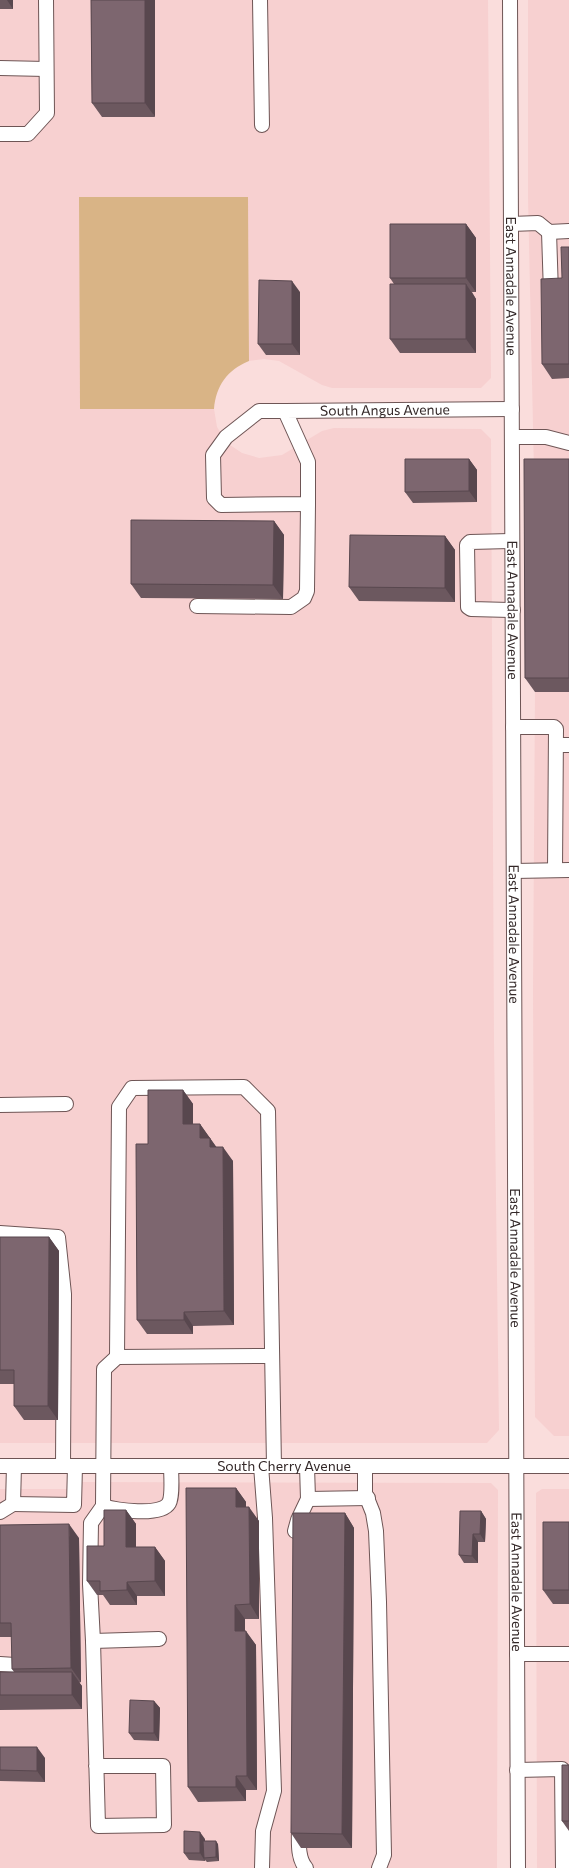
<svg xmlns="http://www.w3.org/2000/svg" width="569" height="1868" viewBox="0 0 569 1868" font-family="Commissioner,sans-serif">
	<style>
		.built { fill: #f7d0d0 }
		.green { fill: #d9b486 }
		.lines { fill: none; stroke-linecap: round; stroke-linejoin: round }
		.minor-casing { stroke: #6e5555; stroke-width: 16 }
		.minor { stroke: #fff; stroke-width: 14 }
		.wall { fill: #6c585f }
		.shaded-wall { fill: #58474e }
		.building { fill: #7d666f; stroke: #58474e }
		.labels { text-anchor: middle; stroke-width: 4; stroke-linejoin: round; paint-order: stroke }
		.street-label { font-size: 14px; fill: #332828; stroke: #fbefef }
	</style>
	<rect width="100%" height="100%" fill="#fadddc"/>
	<path class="built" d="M0,0H488L491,378L481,388H332L322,385L279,361L264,359L249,361L248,197H79L80,409H214L217,427L227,443L242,453L259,458L282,455L322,431L334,428L481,429L491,439L494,1041L499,1430L487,1443H0Z
		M528,0H569V1436H554L535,1417L533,991L535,692L532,609L534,472L528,197Z
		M82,1482L491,1483L498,1490L497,1868H0V1489H82Z
		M542,1489H569V1868H537L536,1493Z"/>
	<path class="green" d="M79,197H248L249,361C227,370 216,386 214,409H80Z"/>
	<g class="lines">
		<g class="minor-casing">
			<g id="minor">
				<path d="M260,0L262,125"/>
				<path id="s1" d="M510,0L518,1868"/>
				<path d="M0,68L46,69"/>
				<path d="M0,134H28L47,113L46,0"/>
				<path d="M511,224L538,223L549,232L569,231"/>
				<path d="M549,232L551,293"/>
				<path id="s2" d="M285,411L308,462V504L221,505L214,498L213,455L226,437L259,411H285L512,409"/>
				<path d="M512,437H546L569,443"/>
				<path d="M512,541L470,542L467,545L468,607L471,609L513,610"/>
				<path d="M197,606L291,607L304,598L307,591L308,504"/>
				<path d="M513,727H554L556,729L555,870"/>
				<path d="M556,745H569"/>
				<path d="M514,871L569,870"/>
				<path d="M0,1105L66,1104"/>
				<path d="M0,1233L58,1237L64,1294L63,1466"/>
				<path d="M117,1357L272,1356"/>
				<path id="s3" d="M0,1466H569"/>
				<path d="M171,1466C171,1474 173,1496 169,1503C161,1517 115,1510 103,1506L104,1369L117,1357L119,1107L132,1088L244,1087L268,1111L274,1466"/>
				<path d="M261,1466L265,1518L274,1791L263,1831L262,1868"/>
				<path d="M365,1466V1493L373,1513L376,1531L379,1602L384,1855L379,1868"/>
				<path d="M308,1499L368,1498"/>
				<path d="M13,1504L74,1505L75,1466"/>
				<path d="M0,1512L13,1504L14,1466"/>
				<path d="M295,1531L298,1520L308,1499L307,1466"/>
				<path d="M93,1641L159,1639"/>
				<path d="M517,1654H569"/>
				<path d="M0,1664L15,1665"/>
				<path d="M96,1766H163L164,1825L98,1826L93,1641L90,1584L91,1523L103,1506"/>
				<path d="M517,1770L562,1769L563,1868"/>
				<path d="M299,1827C299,1840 297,1858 306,1868"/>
			</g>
		</g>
		<use href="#minor" class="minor"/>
	</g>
	<path class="wall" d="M0,0H13V9H0Z
		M91,0L155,117H102L92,103Z
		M466,224L476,238V292H472L476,299V353H400L390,339L394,284L390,278Z
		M569,247V378L552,379L542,364Z
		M300,292V355H266L258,344Z
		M469,459L477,470V502L413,503L405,492Z
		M569,459V692H535L525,678Z
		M274,521L284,535L283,599L141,598L131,584Z
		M445,536L455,550V602L359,601L349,587Z
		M183,1090L193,1104V1124H200L216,1147L233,1161L234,1325L193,1326V1334H147L137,1320L148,1144Z
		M0,1237H49L59,1251L58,1420H24L14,1406V1384H0Z
		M236,1488L246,1502V1507L259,1521V1619H245V1631L256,1645L257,1790H246V1801L198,1802L188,1787Z
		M126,1510L136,1524V1547H155L165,1561V1596H137V1605H110L103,1595H97L87,1581L104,1546Z
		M481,1511L486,1519L485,1542H478V1563H464L459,1555Z
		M345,1513L354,1528L352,1848H301L291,1833Z
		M569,1522V1604H553L543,1590Z
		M0,1525L79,1538L81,1682L79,1683L82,1686V1709L0,1710V1672H14L12,1669V1637H0Z
		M154,1701L160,1708L159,1741L134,1740L129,1733Z
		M0,1747L45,1758V1782L0,1781Z
		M569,1765V1831L562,1821Z
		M205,1839V1841L218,1844L219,1861L207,1862L205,1860V1861L189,1860L184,1853Z"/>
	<path class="shaded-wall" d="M7,0H13V9Z
		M145,0H155V117L145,103Z
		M466,224L476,238V292L466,278Z
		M292,281L300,292V355L292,344Z
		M466,284L476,299V353L466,339Z
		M469,459L477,470V502L469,491Z
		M274,521L284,535L283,599L273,585Z
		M445,536L455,550V602L445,588Z
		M183,1090L193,1104V1138L183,1124Z
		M200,1124L210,1138H200Z
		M210,1138L220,1152L210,1147Z
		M223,1147L233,1161L234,1325L224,1311Z
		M49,1237L59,1251L58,1420L48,1406Z
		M184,1312L193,1326V1334L184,1320Z
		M236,1488L246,1502V1521L236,1507Z
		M249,1507L259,1521V1619L250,1604Z
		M126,1510L136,1524V1561L126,1547Z
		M481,1511L486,1519L485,1542L480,1534Z
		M345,1513L354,1528L352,1848L342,1834Z
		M69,1524L79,1538L81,1682L71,1668Z
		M473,1534L478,1542V1563L472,1556Z
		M155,1547L165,1561V1596L155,1581Z
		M127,1582L137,1596V1605L127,1590Z
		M235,1605L245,1619V1645L235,1631Z
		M246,1631L256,1645L257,1790L247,1776Z
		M72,1672L82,1686V1709L72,1695Z
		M154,1701L160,1708L159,1741L154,1733Z
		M37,1747L45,1758V1782L37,1771Z
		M236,1776L246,1790V1801L236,1787Z
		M200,1832L205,1839V1858H204L205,1861L200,1853Z
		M216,1841L218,1844L219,1861L216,1857Z"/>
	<path class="building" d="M91,0H145V103H92Z
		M390,224H466V278H390Z
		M561,247H569V364H542L541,279L562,278Z
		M259,280L292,281V344H258Z
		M390,284H466V339H390Z
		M405,459H469V491L405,492Z
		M524,459H569V678H525Z
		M131,520L274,521L273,585L131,584Z
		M350,535L445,536V588L349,587Z
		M148,1090H183V1124H200V1138H210V1147H223L224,1311L184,1312V1320H137L136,1144H148Z
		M0,1237H49L48,1406H14V1370H0Z
		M186,1488H236V1507H249L250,1604L235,1605V1631H246L247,1776H236V1787H188Z
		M104,1510H126V1547H155V1581L127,1582V1590L100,1591V1581H87V1546H104Z
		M460,1511H481L480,1534H473L472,1556L459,1555Z
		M293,1513H345L342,1834L291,1833Z
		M543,1522H569V1590H543Z
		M69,1524L71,1668L12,1669L11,1623H0V1525Z
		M0,1672H72V1695H0Z
		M130,1700L154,1701V1733H129Z
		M0,1747H37V1771L0,1770Z
		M562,1765H569V1821H562Z
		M184,1831L200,1832V1853H184Z
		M203,1841H216V1857L204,1858Z"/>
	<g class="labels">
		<g class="street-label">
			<text dy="5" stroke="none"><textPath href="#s1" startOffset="286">East Annadale Avenue</textPath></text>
			<text dy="5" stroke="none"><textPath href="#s2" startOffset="428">South Angus Avenue</textPath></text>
			<text dy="5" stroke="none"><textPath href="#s1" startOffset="610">East Annadale Avenue</textPath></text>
			<text dy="5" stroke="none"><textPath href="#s1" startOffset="934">East Annadale Avenue</textPath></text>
			<text dy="5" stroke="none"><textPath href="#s1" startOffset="1258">East Annadale Avenue</textPath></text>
			<text dy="5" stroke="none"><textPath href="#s3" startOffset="284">South Cherry Avenue</textPath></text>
			<text dy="5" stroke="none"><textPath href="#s1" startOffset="1582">East Annadale Avenue</textPath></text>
		</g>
	</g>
</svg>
